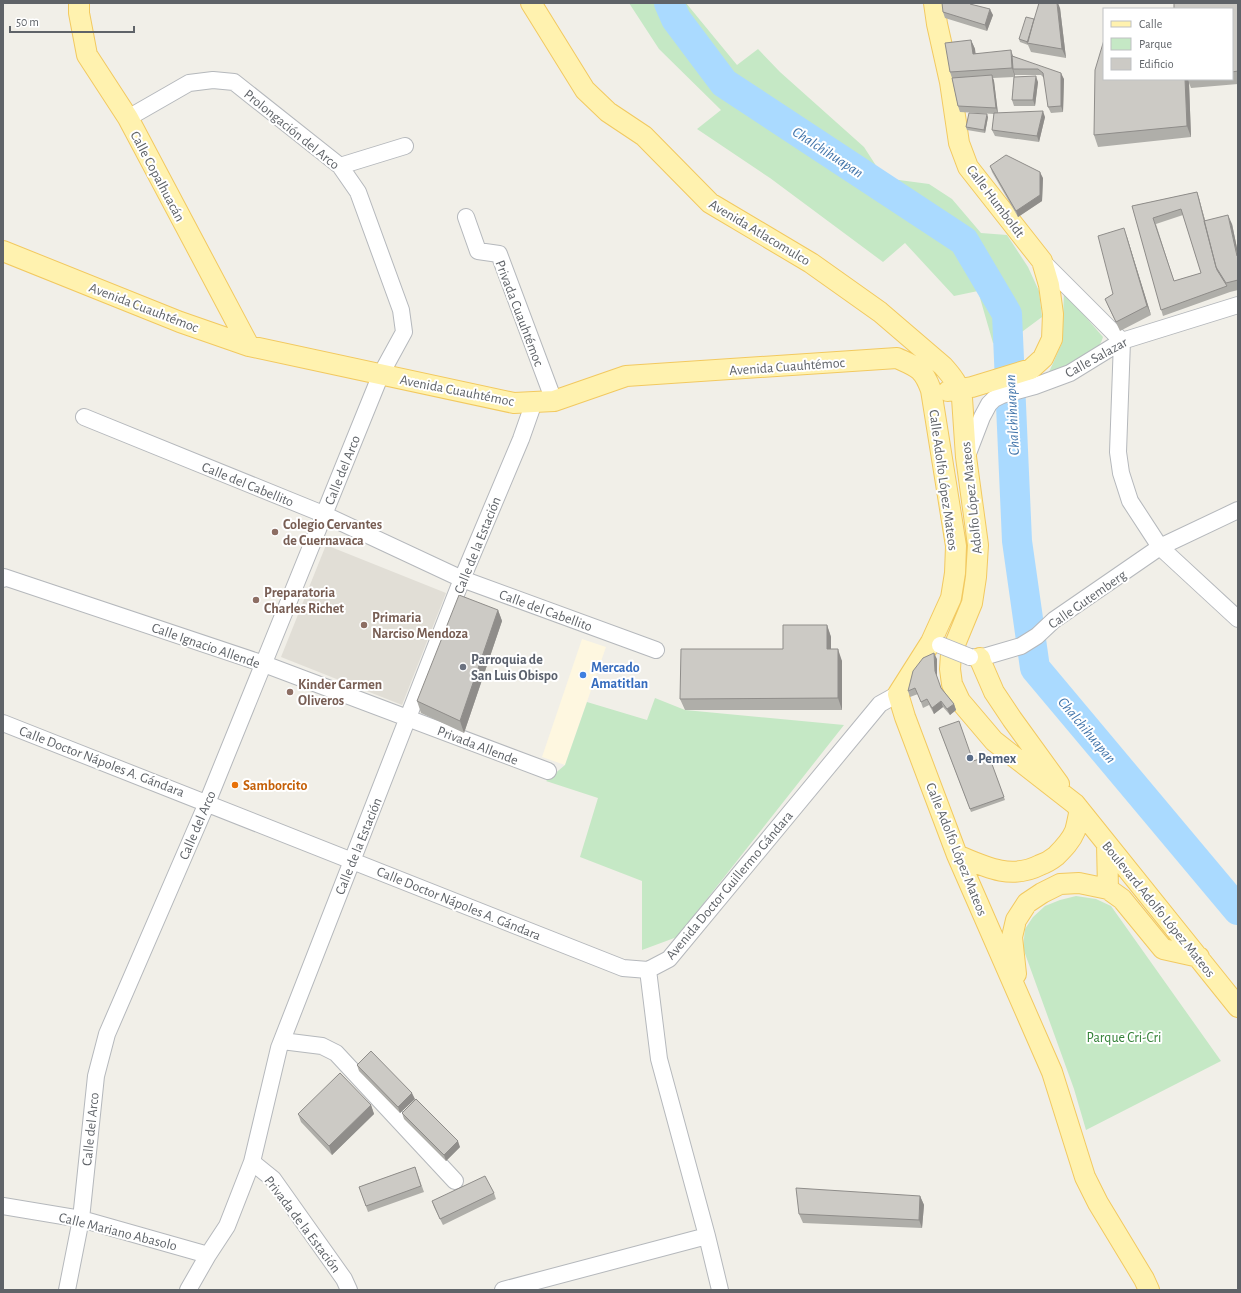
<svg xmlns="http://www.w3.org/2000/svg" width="1241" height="1293" viewBox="0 0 1241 1293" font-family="'Alegreya Sans',sans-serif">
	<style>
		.commercial { fill: #fef7e0 }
		.education { fill: #e1ded6 }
		.green { fill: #c5e8c5 }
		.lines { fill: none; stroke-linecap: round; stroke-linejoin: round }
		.river { stroke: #aadaff; stroke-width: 30 }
		.minor-casing { stroke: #b5b8bc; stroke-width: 18 }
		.major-casing { stroke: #f2c960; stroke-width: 22 }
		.minor { stroke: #fff; stroke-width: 16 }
		.major { stroke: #fff2af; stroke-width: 20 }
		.minor-bridge-casing { stroke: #b5b8bc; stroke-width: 18; stroke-linecap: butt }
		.minor-bridge { stroke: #fff; stroke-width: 16 }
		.wall { fill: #afaea9; fill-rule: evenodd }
		.shaded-wall { fill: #8f8d8a }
		.building { fill: #cccac5; stroke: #8f8d8a; fill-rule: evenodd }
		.education-dot { fill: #8d6e63; stroke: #fff; stroke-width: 1.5 }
		.worship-dot { fill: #6b7280; stroke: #fff; stroke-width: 1.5 }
		.shop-dot { fill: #3f7fe0; stroke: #fff; stroke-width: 1.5 }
		.service-dot { fill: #5c6f8a; stroke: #fff; stroke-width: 1.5 }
		.food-dot { fill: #e8710a; stroke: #fff; stroke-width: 1.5 }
		.labels { text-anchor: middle; stroke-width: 4; stroke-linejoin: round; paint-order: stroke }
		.street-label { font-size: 14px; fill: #5f6368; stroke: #fff }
		.education-label { font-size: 14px; font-weight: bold; fill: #785e54; stroke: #fff; text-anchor: start }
		.worship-label { font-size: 14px; font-weight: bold; fill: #5b616d; stroke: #fff; text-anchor: start }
		.shop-label { font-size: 14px; font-weight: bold; fill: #366cbe; stroke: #fff; text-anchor: start }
		.service-label { font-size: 14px; font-weight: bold; fill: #4e5e75; stroke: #fff; text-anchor: start }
		.food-label { font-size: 14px; font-weight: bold; fill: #c56008; stroke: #fff; text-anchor: start }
		.park-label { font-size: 14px; fill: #348238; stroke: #fff }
		.water-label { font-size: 15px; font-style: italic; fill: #4174aa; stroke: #fff }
	</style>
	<rect width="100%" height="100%" fill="#f1efe8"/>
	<path class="commercial" d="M582,639L606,647L565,765L542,757Z"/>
	<path class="education" d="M326,545L446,593L402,705L281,657Z"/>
	<path class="green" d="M629,3H686L737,65L758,49L780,72L864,147L884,178L929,184L952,199L981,233L1007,235L1028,267L1039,291L1042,317L1015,337L993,343L978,291L954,296L905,243L883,262L770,178L697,129L721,110L659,49Z
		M1064,292L1103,337C1097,359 1068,364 1049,372L1062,343Z
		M655,698L685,710L844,725L677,937L642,950V881L580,857L598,798L546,781L565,765L587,702L647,720Z
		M1076,896L1096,899L1111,906L1221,1061L1086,1130L1074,1089L1023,948L1025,929L1033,917L1045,906L1060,900Z"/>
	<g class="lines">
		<path class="river" d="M669,3L676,19L724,83L964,241L1007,314L1017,541L1035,668L1238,910"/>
		<g class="minor-casing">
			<path id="minor" d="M340,166L405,146
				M466,217L478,251L499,254L554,401
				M1042,261L1122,341
				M1122,341L1118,452L1121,473L1130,501L1160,547L1238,619
				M84,417L323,514L462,579L656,650
				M967,456L982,417L989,404L994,399L1002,395L1035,386L1070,373L1122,341L1238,305
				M3,579L4,577L264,664L548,771
				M970,657L980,658L1021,646L1037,636L1054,620L1160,547L1238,510
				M3,723L623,968L648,970L669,959L880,704L898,694
				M648,970L659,1059L707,1236L720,1290
				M282,1041L322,1046L336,1053L455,1181
				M252,1162L273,1179L344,1279L349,1290
				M3,1206L81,1219L208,1255
				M67,1290L81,1219L96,1076L107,1034L207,803L381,374L404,332L401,310L358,192L340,166L234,82L213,80L189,83L128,118
				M188,1290L208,1255L227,1226L252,1162L279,1048L462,579L521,439L534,402
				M503,1290L707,1236"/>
		</g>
		<g class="major-casing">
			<path id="major" d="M79,3V13L87,55L128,118L249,346
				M531,3L585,90L608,112L644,136L710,203L811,263L880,312L943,366C952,376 959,385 962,398L966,457L978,545L976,577L972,603L951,654L950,669L952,684L960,701L994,741L1075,804L1238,1007
				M934,3L937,24L950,82L959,143L968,167L1042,261L1049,285L1053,314L1052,339L1043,358L1031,369L972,387L948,391
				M3,251L180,322L249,346L514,403L554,401L626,376L897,358C917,367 923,368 931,390L956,546L955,573L951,598L931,642L898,694L905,717L957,855L1052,1072L1085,1177L1098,1203L1144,1279L1149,1290
				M980,658L981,662L994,692L1012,719L1059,784
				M1107,844L1108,889
				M957,855C985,867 1011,880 1040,865C1046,863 1051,860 1056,856C1063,849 1071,841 1075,831C1077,825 1078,817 1080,810
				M1016,974L1012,937L1016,920L1027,903L1042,893L1060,884L1079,883L1108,889L1122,899L1163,949L1199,957"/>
		</g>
		<use href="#minor" class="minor"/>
		<use href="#major" class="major"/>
		<g class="minor-bridge-casing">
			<path id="minor-bridge" d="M940,645L970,657"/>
		</g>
		<use href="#minor-bridge" class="minor-bridge"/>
	</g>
	<path class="wall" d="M972,3V5L993,15L987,31L945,18L943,12Z
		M1238,3V84L1191,88L1189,83L1191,137L1098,147L1094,135L1104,79H1232V9Z
		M1060,8L1066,58L1031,52L1028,45L1020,42L1019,39L1034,19Z
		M971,40L975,49V53L1013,56L1064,79L1063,112L1051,113L1048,107L1044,78L1041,75H1015V77L1038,82L1035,106H1014L1012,100L1014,77L993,78L994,81L998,113L1045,117L1039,142L995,136L992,130L994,114L960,112L958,106L952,78L950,72Z
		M988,117L985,133L967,130L966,127Z
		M990,166L1043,178L1042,201L1018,217L992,172Z
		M1197,192L1205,220L1232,224L1238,253V290L1230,292L1163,316L1132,206ZM1183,215L1201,273L1174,281L1156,224Z
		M1127,237L1151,315L1120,331L1109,308L1105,299L1113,294Z
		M498,610L502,621L464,733L421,713L417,701Z
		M827,625L831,637V649L842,661V710H685L680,699L783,649Z
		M937,659V677L941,688L954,704L956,710L950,715L943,707L934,714L929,705L923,708L918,694L910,697L908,691Z
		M939,728L973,761L989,756L1005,800L971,812Z
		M357,1065L415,1099L400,1113L359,1071Z
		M371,1105L374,1114L332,1155L301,1122L298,1114Z
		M402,1113L460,1147L446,1161L404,1119Z
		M415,1167L424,1192L368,1212L359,1187Z
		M494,1193L496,1199L443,1225L434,1207L432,1201Z
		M920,1196L924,1205L922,1228L803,1223L799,1214Z"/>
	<path class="shaded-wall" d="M1057,3H1058L1060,8L1066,58L1062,49Z
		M990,9L993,15L987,31L985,25Z
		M971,40L975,49L977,63L973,54Z
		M1011,50L1014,59L1013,69L1015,75V77L1012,68Z
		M1061,73L1064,79L1063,112L1061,106Z
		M992,75L994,81L998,114L996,108Z
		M1036,76L1038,82L1035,106L1033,100Z
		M1185,79H1188L1189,83L1191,137L1187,126Z
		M1043,111L1045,117L1039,142L1037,136Z
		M987,114L988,117L985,133L984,130Z
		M1040,172L1043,178L1042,201L1018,217L1016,211Z
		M1197,192L1199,198L1218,269Z
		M1228,215L1232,224L1238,253V258Z
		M1124,228L1127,237L1151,315L1147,306Z
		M498,610L502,621L464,733L460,721Z
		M827,625L831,637V661L827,649Z
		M838,649L842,661V710L838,698Z
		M934,653L937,659V677L935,671Z
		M941,701L943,707L934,714L932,708Z
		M954,704L956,710L950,715L947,709Z
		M412,1093L415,1099L400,1113L398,1107Z
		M371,1105L374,1114L332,1155L329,1146Z
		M458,1141L460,1147L446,1161L444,1155Z
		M920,1196L924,1205L922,1228L919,1220Z"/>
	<path class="building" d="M942,3H970V4L990,9L985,25L943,12Z
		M1039,3H1057L1062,49L1027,43Z
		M1174,3H1238V71L1232,72V9H1174Z
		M1026,17L1034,19L1028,42L1019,39Z
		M971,40L973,54L1011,50L1012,68L950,72L945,43Z
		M1104,40V79H1185L1187,126L1094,135L1095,70Z
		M1012,56L1061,73V106L1048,107L1043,73L1038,69H1013Z
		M992,75L996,108L958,106L952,78Z
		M1036,76L1033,100H1012L1014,77Z
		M1043,111L1037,136L992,130L994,113Z
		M969,113L987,114L984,130L966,127Z
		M1006,155L1040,172V195L1016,211L990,166Z
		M1197,192L1216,267L1217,270L1227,286L1161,310L1132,206ZM1181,209L1201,273L1174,281L1153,218Z
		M1228,215L1237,256H1238V280L1226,283L1216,267L1204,221Z
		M1124,228L1147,306L1116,322L1105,299L1113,294L1098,236Z
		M459,595L498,610L460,721L417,701Z
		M783,625H827V649H838V698L680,699L681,649H783Z
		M934,653L935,671L941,688L954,704L947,709L941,701L932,708L927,699L921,702L915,688L908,691L913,671L923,658Z
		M959,721L973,761L989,756L1004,797L970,809L939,728Z
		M371,1051L412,1093L398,1107L357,1065Z
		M340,1073L371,1105L329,1146L298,1114Z
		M416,1099L458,1141L444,1155L402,1113Z
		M415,1167L421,1186L366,1206L359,1187Z
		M485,1176L494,1193L440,1219L432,1201Z
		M796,1188L920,1196L919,1220L799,1214Z"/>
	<g class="education-dot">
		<circle cx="275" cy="532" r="4"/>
		<circle cx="256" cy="600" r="4"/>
		<circle cx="364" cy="625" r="4"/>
		<circle cx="290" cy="692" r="4"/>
	</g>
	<circle class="worship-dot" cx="463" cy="667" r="4"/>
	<circle class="shop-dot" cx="583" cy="675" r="4"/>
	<circle class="service-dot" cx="970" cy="758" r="4"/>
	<circle class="food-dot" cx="235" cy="785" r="4"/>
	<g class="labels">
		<g class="street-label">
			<text transform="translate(292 129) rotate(39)" y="5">Prolongación del Arco</text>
			<text transform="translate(158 176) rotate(62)" y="5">Calle Copalhuacán</text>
			<text transform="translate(996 201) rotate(53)" y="5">Calle Humboldt</text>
			<text transform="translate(760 232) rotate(31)" y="5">Avenida Atlacomulco</text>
			<text transform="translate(144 307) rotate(21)" y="5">Avenida Cuauhtémoc</text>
			<text transform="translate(520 313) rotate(69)" y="5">Privada Cuauhtémoc</text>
			<text transform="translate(1096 357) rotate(-29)" y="5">Calle Salazar</text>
			<text transform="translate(787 366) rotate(-4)" y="5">Avenida Cuauhtémoc</text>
			<text transform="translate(457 390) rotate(11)" y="5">Avenida Cuauhtémoc</text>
			<text transform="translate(342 470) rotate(-68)" y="5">Calle del Arco</text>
			<text transform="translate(944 480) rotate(82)" y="5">Calle Adolfo López Mateos</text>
			<text transform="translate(248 484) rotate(22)" y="5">Calle del Cabellito</text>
			<text transform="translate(971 498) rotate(-96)" y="5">Adolfo López Mateos</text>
			<text transform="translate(477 545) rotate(-68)" y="5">Calle de la Estación</text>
			<text transform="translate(1087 599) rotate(-35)" y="5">Calle Gutemberg</text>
			<text transform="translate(546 610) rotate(20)" y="5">Calle del Cabellito</text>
			<text transform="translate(206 645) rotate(19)" y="5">Calle Ignacio Allende</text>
			<text transform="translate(478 745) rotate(21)" y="5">Privada Allende</text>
			<text transform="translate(102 761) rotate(21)" y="5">Calle Doctor Nápoles A. Gándara</text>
			<text transform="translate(197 825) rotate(-67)" y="5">Calle del Arco</text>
			<text transform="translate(358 846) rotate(-68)" y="5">Calle de la Estación</text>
			<text transform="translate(957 849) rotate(68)" y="5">Calle Adolfo López Mateos</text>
			<text transform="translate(729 885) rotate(-50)" y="5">Avenida Doctor Guillermo Gándara</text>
			<text transform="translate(459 903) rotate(22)" y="5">Calle Doctor Nápoles A. Gándara</text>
			<text transform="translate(1159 909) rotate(51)" y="5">Boulevard Adolfo López Mateos</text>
			<text transform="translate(90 1129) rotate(-84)" y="5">Calle del Arco</text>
			<text transform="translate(303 1224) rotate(53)" y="5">Privada de la Estación</text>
			<text transform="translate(118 1231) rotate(14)" y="5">Calle Mariano Abasolo</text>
		</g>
		<g class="education-label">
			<text x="283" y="529">Colegio Cervantes<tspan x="283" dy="16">de Cuernavaca</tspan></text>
			<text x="264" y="597">Preparatoria<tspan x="264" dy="16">Charles Richet</tspan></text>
			<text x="372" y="622">Primaria<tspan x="372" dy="16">Narciso Mendoza</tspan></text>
			<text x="298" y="689">Kinder Carmen<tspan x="298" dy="16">Oliveros</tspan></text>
		</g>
		<g class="worship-label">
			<text x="471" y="664">Parroquia de<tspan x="471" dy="16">San Luis Obispo</tspan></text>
		</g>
		<g class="shop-label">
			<text x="591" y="672">Mercado<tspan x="591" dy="16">Amatitlan</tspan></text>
		</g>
		<g class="service-label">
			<text x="978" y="763">Pemex</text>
		</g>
		<g class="food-label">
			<text x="243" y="790">Samborcito</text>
		</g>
		<g class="park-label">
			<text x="1124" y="1042">Parque Cri-Cri</text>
		</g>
		<g class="water-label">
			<text transform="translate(828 152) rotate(33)" y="5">Chalchihuapan</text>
			<text transform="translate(1012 415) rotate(-93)" y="5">Chalchihuapan</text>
			<text transform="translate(1087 730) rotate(50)" y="5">Chalchihuapan</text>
		</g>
	</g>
	<rect width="1241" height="1293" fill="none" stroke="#5f6368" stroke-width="8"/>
	<rect x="1103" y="8" width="130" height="72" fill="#ffffff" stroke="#bfc1c3"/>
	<rect x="1111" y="21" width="20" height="6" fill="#fff2af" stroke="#bfc1c3"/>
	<text x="1139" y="28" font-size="12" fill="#5f6368">Calle</text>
	<rect x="1111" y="38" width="20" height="12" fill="#c5e8c5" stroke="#bfc1c3"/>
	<text x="1139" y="48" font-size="12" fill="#5f6368">Parque</text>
	<rect x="1111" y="58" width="20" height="12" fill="#cccac5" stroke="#bfc1c3"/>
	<text x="1139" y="68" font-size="12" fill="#5f6368">Edificio</text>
	<path d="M10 26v6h124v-6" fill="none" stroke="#5f6368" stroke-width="2"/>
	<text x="16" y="26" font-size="12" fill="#5f6368" stroke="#ffffff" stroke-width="3" paint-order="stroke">50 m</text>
</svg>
